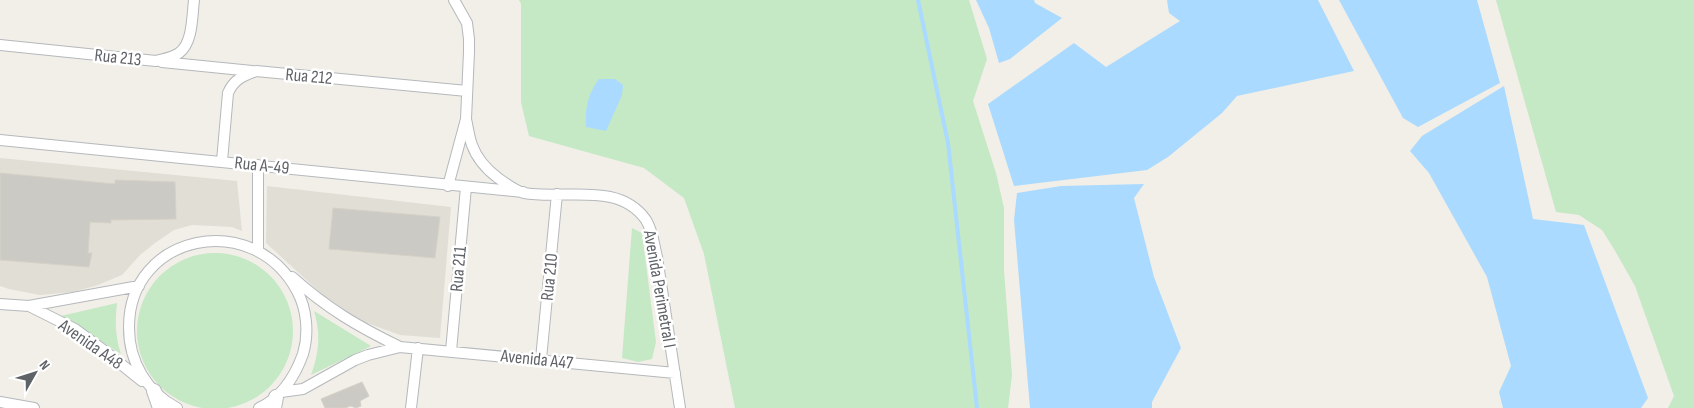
<svg xmlns="http://www.w3.org/2000/svg" width="1694" height="408" viewBox="0 0 1694 408" font-family="'Sofia Sans Condensed',sans-serif">
	<style>
		.education { fill: #e1ded6 }
		.green { fill: #c5e8c5 }
		.water { fill: #aadaff }
		.lines { fill: none; stroke-linecap: round; stroke-linejoin: round }
		.stream { stroke: #aadaff; stroke-width: 4 }
		.building { fill: #cccac5; stroke: #d6d1c6 }
		.street-casing { stroke: #b5b8bc; stroke-width: 12 }
		.secondary-casing { stroke: #b6babf; stroke-width: 16 }
		.street { stroke: #fff; stroke-width: 10 }
		.secondary { stroke: #fff; stroke-width: 14 }
		.labels { text-anchor: middle; stroke-width: 5; stroke-linejoin: round; paint-order: stroke }
		.street-label { font-size: 18px; fill: #5f6368; stroke: #fff }
	</style>
	<rect width="100%" height="100%" fill="#f1efe8"/>
	<path class="education" d="M0,158L237,181L242,231L232,227L192,225L174,230L155,243L140,255L122,275L98,285L73,292L40,295L9,289L0,286Z
		M267,186L451,207L440,338L400,335L359,320L324,296L266,243Z"/>
	<path class="green" d="M519,0H969L987,59L973,101L996,173L1004,208V270L1012,375L1008,408H735L704,254L684,198L644,168L529,136L521,102V4Z
		M1496,0H1694V408H1668L1674,396L1635,286L1614,249L1602,230L1579,215L1556,212Z
		M632,228L642,233L656,342L652,359L638,362L622,358Z
		M137 331a78 78 0 1 1 156 0a78 78 0 1 1-156 0Z
		M117,303C115,323 115,335 121,354L61,316Z
		M314,311L371,346L311,375C319,352 321,335 314,311Z"/>
	<path class="water" d="M976,0H1034L1035,3L1062,18L1010,59L999,63L989,28Z
		M1167,0H1318L1354,71L1237,96L1222,113L1168,157L1147,170L1014,186L988,104L1074,43L1106,67L1180,21L1169,13Z
		M1339,0H1477L1500,83L1418,127L1403,118Z
		M599,79H615L623,85L622,95L606,131L586,127C585,107 588,94 599,79Z
		M1504,86L1533,219L1584,225L1648,398L1641,408H1503L1499,392L1511,366L1487,277L1429,173L1410,151L1422,136Z
		M1144,184L1134,198L1154,277L1181,348L1152,402V408H1030L1014,220L1017,193L1061,186Z"/>
	<g class="lines">
		<path class="stream" d="M918,0L948,143L977,408"/>
	</g>
	<path class="building" d="M0,173L115,184V180L175,182L176,219L111,220V223L90,222L88,253H92L89,267L0,260Z
		M333,208L440,217L435,258L329,249Z
		M362,382L369,396L360,401L361,406L356,408L351,406L345,408H325L321,399Z"/>
	<g class="lines">
		<g class="street-casing">
			<path id="street" d="M0,45L156,61C163,59 172,58 179,53C193,43 192,16 194,0
				M162,62L252,71
				M466,119C468,128 469,137 472,145C477,159 486,169 498,178C505,183 516,191 524,193C564,200 619,181 646,220C653,231 654,245 657,257L680,408
				M0,140L523,192
				M222,161L228,93C234,79 243,76 256,71L467,91
				M258,165V250
				M448,186L466,119L469,52V39L467,23L454,0
				M292,277C328,309 357,326 400,347
				M0,304L29,306L139,286
				M29,306L75,329L106,352L142,381
				M451,351L466,187
				M541,359L557,194
				M281,392L303,389L355,360L368,355L400,347L675,373
				M0,402L34,408
				M177,408C147,392 129,362 129,328C128,234 253,208 297,291C307,309 309,334 303,354C295,376 281,398 259,408
				M411,408L418,348"/>
		</g>
		<g class="secondary-casing">
			<path id="secondary" d="M154,391L160,408
				M274,408L276,397"/>
		</g>
		<use href="#street" class="street"/>
		<use href="#secondary" class="secondary"/>
	</g>
	<g class="labels">
		<g class="street-label">
			<text transform="translate(118 57) rotate(6)" y="6">Rua 213</text>
			<text transform="translate(309 76) rotate(5)" y="6">Rua 212</text>
			<text transform="translate(262 165) rotate(6)" y="6">Rua A-49</text>
			<text transform="translate(458 269) rotate(-85)" y="6">Rua 211</text>
			<text transform="translate(549 277) rotate(-84)" y="6">Rua 210</text>
			<text transform="translate(660 289) rotate(80)" y="6">Avenida Perimetral I</text>
			<text transform="translate(91 344) rotate(35)" y="6">Avenida A48</text>
			<text transform="translate(537 359) rotate(6)" y="6">Avenida A47</text>
		</g>
	</g>
	<g transform="translate(35 373) rotate(51)" stroke="#ffffff" stroke-width="4" paint-order="stroke">
	<path d="M0-4L9 19L0 12L-9 19Z" fill="#5f6368"/>
	<text y="-8" font-size="14" font-weight="bold" text-anchor="middle" fill="#5f6368">N</text>
	</g>
</svg>
